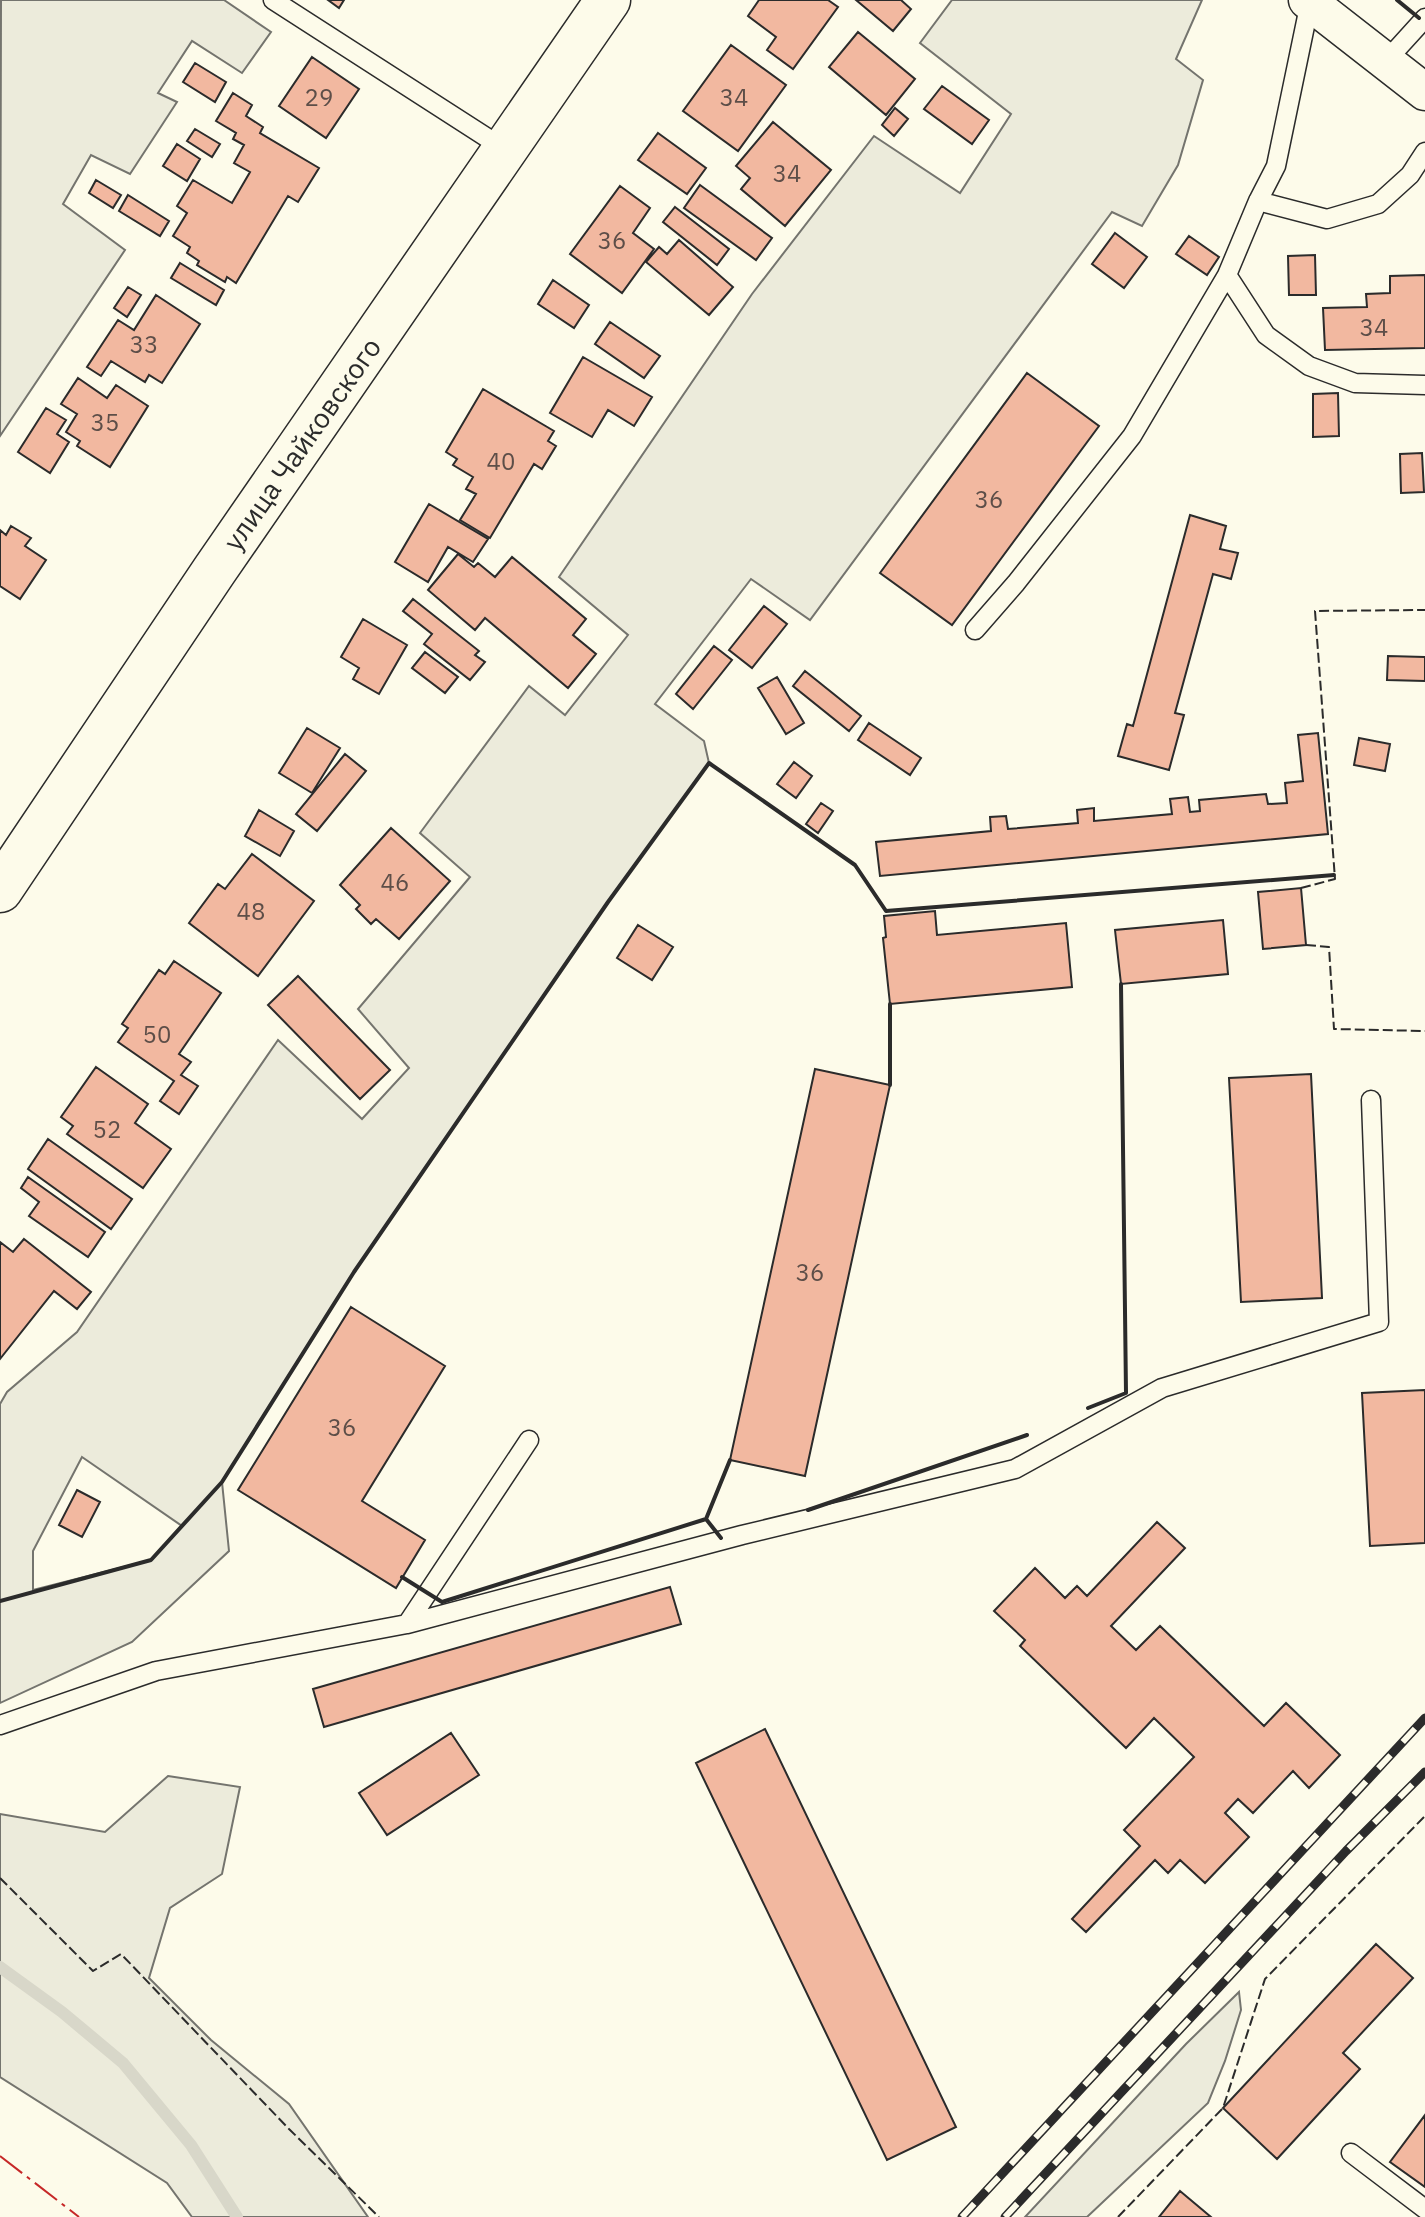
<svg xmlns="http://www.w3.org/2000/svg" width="1425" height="2217" viewBox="0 0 1425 2217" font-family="'IBM Plex Sans',sans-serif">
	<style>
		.green { fill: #ecebdb; stroke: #74746e; stroke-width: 2; fill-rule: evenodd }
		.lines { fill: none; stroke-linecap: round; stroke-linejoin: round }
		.stream { stroke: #d8d7c9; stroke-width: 12 }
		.building { fill: #f2b8a0; stroke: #2b2b2b; stroke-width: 2 }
		.service-casing { stroke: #2b2b2b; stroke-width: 21 }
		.minor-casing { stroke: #2b2b2b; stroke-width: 39 }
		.primary-casing { stroke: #2b2b2b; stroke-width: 47 }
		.service { stroke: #fdfbea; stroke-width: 18 }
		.minor { stroke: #fdfbea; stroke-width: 36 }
		.primary { stroke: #fdfbea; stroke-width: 44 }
		.rail-casing { stroke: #2b2b2b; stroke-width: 9 }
		.rail { stroke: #fdfbea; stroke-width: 6; stroke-dasharray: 18; stroke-linecap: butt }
		.fence { stroke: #2b2b2b; stroke-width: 2; stroke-dasharray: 10 4; stroke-linecap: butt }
		.wall { stroke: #2b2b2b; stroke-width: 4 }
		.power { stroke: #c62828; stroke-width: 2; stroke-dasharray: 28 6 4 6; stroke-linecap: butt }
		.labels { text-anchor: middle; stroke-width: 6; stroke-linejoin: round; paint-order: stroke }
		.number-label { font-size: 24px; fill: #5d4e48 }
		.street-label { font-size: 28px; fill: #2b2b2b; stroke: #fdfbea }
	</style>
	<rect width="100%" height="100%" fill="#fdfbea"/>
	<path class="green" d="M1,0H224L271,32L242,73L192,41L158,93L177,102L130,174L91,155L63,204L125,250L0,436Z
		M952,0H1202L1176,59L1203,80L1178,165L1142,226L1112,212L810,620L751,579L655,704L704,741L709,763L608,902L354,1272L222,1482L229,1551L132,1642L0,1703V1404L7,1392L77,1332L278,1040L362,1119L409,1068L358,1009L470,877L420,833L529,686L565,715L628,635L559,577L752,294L874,136L960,193L1011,114L920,43ZM82,1457L182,1526L151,1560L33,1590V1551Z
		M168,1776L240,1787L222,1874L170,1908L149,1978L211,2040L289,2104L368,2217H192L167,2183L0,2077V1814L105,1832Z
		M1239,1992L1241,2010L1225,2061L1208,2103L1087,2217H1025L1186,2044Z"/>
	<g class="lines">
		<path class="stream" d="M0,1967L62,2012L123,2063L191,2145L237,2217"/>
	</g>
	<path class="building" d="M328,0H344L339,8Z
		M759,0H828L838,7L793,69L767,50L776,37L748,16Z
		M856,0H901L911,9L893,31Z
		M858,32L915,79L886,115L829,67Z
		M731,45L786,85L738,151L683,111Z
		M312,57L359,89L326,138L279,106Z
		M195,63L226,82L215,102L183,82Z
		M942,86L989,120L972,144L924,109Z
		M233,93L252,105L246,116L263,127L260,133L319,168L298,202L288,196L236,283L227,277L225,282L197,265L199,261L187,253L190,247L173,236L187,213L177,206L193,180L232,203L250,172L234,163L244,145L233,139L236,133L216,121Z
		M895,108L908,119L894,136L882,125Z
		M773,122L831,170L785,226L741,189L750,178L736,166Z
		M195,129L220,144L212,157L187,141Z
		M658,133L706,168L687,194L638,160Z
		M177,144L200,159L187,181L163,166Z
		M96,180L121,195L113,208L89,193Z
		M700,185L772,238L756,260L684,208Z
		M620,186L650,208L633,233L654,249L622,293L570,254Z
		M128,195L169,221L160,236L119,211Z
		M675,207L729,249L717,265L663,222Z
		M1115,233L1147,257L1124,288L1092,264Z
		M1189,236L1219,257L1207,275L1176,254Z
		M679,240L733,287L709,315L646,262L659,247L667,254Z
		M1315,255L1316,295H1289L1288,256Z
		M180,263L224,290L216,305L171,278Z
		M1425,275V348L1325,350L1323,308L1367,307L1366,294L1390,293V276Z
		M553,280L589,305L574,328L538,304Z
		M128,287L141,295L127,317L114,308Z
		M156,295L200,324L162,383L149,375L145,382L111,361L101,376L87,367L118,320L134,330Z
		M610,322L660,356L644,378L595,344Z
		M583,357L652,397L634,426L608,410L592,437L550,413Z
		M1027,373L1099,426L952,625L880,573Z
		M78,378L107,398L116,385L148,406L110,467L77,446L80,441L66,432L77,414L61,404Z
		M483,389L554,431L548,441L556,446L542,469L534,464L490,538L460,520L476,494L466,489L473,477L453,465L457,459L446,452Z
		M1338,393L1339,436L1313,437V394Z
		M46,408L66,420L57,434L69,442L50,473L18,452Z
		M1422,453L1424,492L1401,493L1400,454Z
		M429,504L488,539L473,562L448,547L428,582L395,562Z
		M1190,515L1226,526L1220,549L1238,553L1231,579L1213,574L1175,713L1184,715L1169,770L1118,756L1127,724L1133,726Z
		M11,526L31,538L25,546L46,560L20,599L0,586V530L6,535Z
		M458,554L474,567L478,563L495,577L512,557L586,619L573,635L596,654L568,688L485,618L475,630L428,590Z
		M413,599L479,651L475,655L485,662L470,680L424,644L432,634L403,611Z
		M764,606L787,624L752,668L729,650Z
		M363,619L407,645L379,694L353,679L359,668L341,657Z
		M714,646L732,660L693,709L676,694Z
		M425,652L458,677L445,693L412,668Z
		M1388,656L1425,657V681L1387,680Z
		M805,671L861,716L849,731L793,686Z
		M777,677L804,723L786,734L758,688Z
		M869,723L921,758L910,775L858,740Z
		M307,728L340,748L312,793L279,773Z
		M1318,733L1328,834L880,876L876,842L991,831L990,817L1006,816L1008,829L1078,823L1077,810L1094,808V821L1172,814L1170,799L1188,797L1190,812L1200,811L1199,800L1266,794L1268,804L1287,803L1285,783L1303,781L1298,735Z
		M1359,738L1390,744L1385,771L1354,765Z
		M345,754L366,771L317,831L296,814Z
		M794,762L812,776L796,798L777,784Z
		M821,803L833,811L818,833L806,824Z
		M259,810L294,831L280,856L245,836Z
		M391,828L450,881L399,939L376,919L371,924L356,909L360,905L340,885Z
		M252,854L314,901L258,976L189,923L218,884L225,889Z
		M1301,888L1306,945L1263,949L1258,892Z
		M935,911L937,935L1066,923L1072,987L890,1004L883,938L886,937L884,916Z
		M1223,920L1228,974L1121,984L1115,930Z
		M638,925L673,947L652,980L617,958Z
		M174,961L221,993L179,1054L191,1062L181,1075L198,1086L179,1114L160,1101L174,1081L118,1042L128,1028L122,1024L159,970L165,974Z
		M298,976L390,1070L360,1099L268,1005Z
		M96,1067L148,1104L135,1123L171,1149L143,1188L67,1134L73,1126L61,1117Z
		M815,1069L890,1085L805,1476L730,1460Z
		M1311,1074L1322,1298L1241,1302L1229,1078Z
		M48,1139L132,1199L111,1229L28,1169Z
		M28,1177L105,1232L88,1257L29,1216L39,1202L21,1188Z
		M24,1239L91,1292L77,1309L54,1291L0,1359V1242L13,1252Z
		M351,1307L445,1366L362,1501L425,1540L396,1588L238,1490Z
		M1425,1390V1543L1370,1546L1362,1393Z
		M77,1490L100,1502L82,1537L59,1525Z
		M1157,1522L1185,1548L1111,1626L1136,1650L1160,1626L1264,1726L1286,1703L1340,1755L1309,1788L1293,1771L1253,1813L1238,1799L1225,1813L1249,1837L1205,1883L1180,1860L1168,1873L1155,1860L1086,1932L1072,1919L1140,1846L1124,1830L1194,1757L1154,1718L1126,1748L1020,1646L1025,1640L994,1611L1035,1568L1065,1598L1077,1586L1087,1596Z
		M670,1587L681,1624L324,1727L313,1689Z
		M765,1729L956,2127L887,2160L696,1763Z
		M451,1733L479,1775L387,1835L359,1793Z
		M1376,1944L1413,1978L1343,2053L1360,2069L1277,2159L1223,2108Z
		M1425,2115V2187L1390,2162Z
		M1180,2191L1211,2217H1159Z"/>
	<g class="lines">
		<g class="service-casing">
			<path id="service" d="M273,0L506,150
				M1386,61L1425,18
				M1258,201L1327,219L1378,204L1410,175L1425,152
				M1227,275L1266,335L1309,366L1355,383L1425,385
				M975,630L1016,583L1132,436L1227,275L1258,201L1276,166L1310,2
				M407,1624L742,1535L1015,1469L1162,1388L1379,1322L1371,1100
				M0,1725L156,1671L407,1624L529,1440
				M1351,2153L1425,2209"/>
		</g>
		<g class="minor-casing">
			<path id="minor" d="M1307,0L1425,92"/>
		</g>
		<g class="primary-casing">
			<path id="primary" d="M0,890L214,571L608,0"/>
		</g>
		<use href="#service" class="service"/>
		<use href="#minor" class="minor"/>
		<use href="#primary" class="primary"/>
		<g class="rail-casing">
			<path id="rail" d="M962,2217L1425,1718
				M1005,2217L1346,1851L1425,1772"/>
		</g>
		<use href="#rail" class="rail"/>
		<path class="fence" d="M1301,888L1335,879L1315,611L1425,610
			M1306,945L1329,947L1334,1029L1425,1031
			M0,1878L93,1971L121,1954L289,2129L379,2217
			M1118,2217L1223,2108L1265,1979L1425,1816"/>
		<path class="wall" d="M1397,0L1419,18
			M890,1004V1085
			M1088,1408L1126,1393L1121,984
			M808,1510L1027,1435
			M706,1519L721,1538
			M402,1577L442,1602L706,1519L730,1460
			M0,1601L151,1560L222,1482L354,1272L608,902L709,763L855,865L886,911L1334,875"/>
		<path class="power" d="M0,2156L79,2217"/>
	</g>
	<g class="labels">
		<g class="number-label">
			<text x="319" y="106">29</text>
			<text x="734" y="106">34</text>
			<text x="787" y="182">34</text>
			<text x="612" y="249">36</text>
			<text x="1374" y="336">34</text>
			<text x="144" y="353">33</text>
			<text x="105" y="431">35</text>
			<text x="501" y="470">40</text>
			<text x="989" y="508">36</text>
			<text x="395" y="891">46</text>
			<text x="251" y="920">48</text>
			<text x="157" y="1043">50</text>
			<text x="107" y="1138">52</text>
			<text x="810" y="1281">36</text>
			<text x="342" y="1436">36</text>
		</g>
		<g class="street-label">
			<text transform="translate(302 444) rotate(-55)" y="10">улица Чайковского</text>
		</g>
	</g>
</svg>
